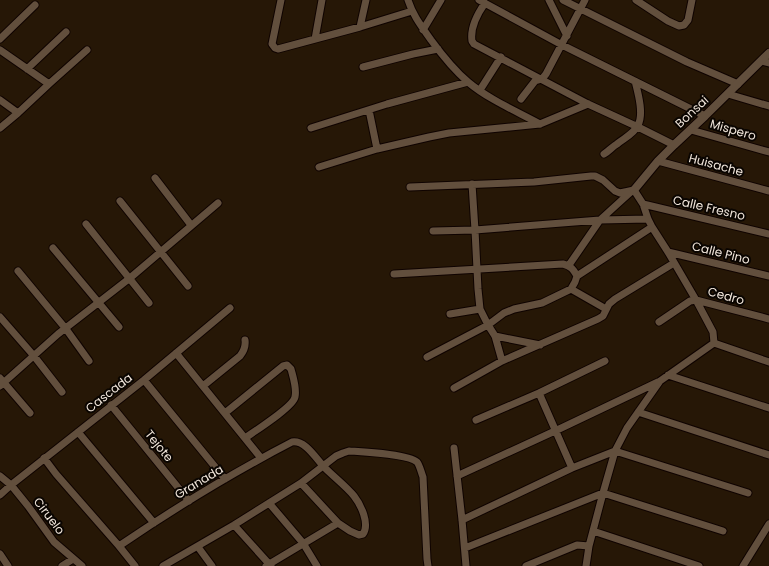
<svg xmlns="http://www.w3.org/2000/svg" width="769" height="566" viewBox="0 0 769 566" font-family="Poppins,sans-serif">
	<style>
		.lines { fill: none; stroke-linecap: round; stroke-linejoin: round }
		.minor-casing { stroke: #0f0300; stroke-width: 9 }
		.tertiary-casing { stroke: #0f0300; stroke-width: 10 }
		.minor { stroke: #624f3d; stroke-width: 7 }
		.tertiary { stroke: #624f3d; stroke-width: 8 }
		.labels { text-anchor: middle; stroke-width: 4; stroke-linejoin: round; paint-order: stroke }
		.street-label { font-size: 12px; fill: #f1e6db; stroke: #0a0501 }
	</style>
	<rect width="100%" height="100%" fill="#261706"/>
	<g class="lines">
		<g class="minor-casing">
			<path id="minor" d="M281,0L272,44L275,48L278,49L360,27L412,11
				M408,0C413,16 422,27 431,40C442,55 454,70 468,82C488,99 516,111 540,124
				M479,0L562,45L705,116
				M549,0L567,36
				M563,0L687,62L738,84
				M636,0L668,21L679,26L684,25L688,20L692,0
				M485,3C478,13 470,28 472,41L474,44L588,104L638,127L674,145
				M360,27L366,0
				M423,30L441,0
				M0,39L35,5
				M315,39L322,0
				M0,50L49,84
				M762,61L769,63
				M363,67L413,54L438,49
				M27,69L66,32
				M480,90L501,57
				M728,94L769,106
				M521,99L535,81L542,79L546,74L585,0
				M0,100L18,113
				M369,110L377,149
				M0,128L18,113L49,84L87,50
				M311,128L387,104L468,82
				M691,130L769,152
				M604,154C609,151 612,147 617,144C624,138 634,134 638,125C644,114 638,93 635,81
				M658,161L769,191
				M319,167L377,149L429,137L449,133L540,124L588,104
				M155,178L191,225
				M472,184L475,230L478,289L480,309
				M410,187L534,182L591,176H595L603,180L615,191L620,193L634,190
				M634,190L643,204L648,219L652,227L668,252L696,300L713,332L714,343
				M120,201L188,286
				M643,204L769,234
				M86,224L149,303
				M433,231L475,230L600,220L648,219
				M53,248L119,327
				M668,252L769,276
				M569,265L600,220L623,199L632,191
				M18,271L66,329L89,361
				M394,274L563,264C571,266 573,269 577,276
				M571,289L606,309
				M450,314L480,309L488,325L495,336L502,361
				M0,317L34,356L62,392
				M659,322L690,301L696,300L769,319
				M495,336L540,345
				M714,343L769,362
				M176,353L261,458
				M427,357L488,325L504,313L514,309L542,303L571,289L575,282L577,276L652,227
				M668,375L769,408
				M0,378L30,413
				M144,380L225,479
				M0,386L58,334L130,278L218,203
				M203,386L240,356C244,351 246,347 245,340
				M454,388L502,361L598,319L603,316L609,304L615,299L674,263
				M539,393L572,468
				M111,405L189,501
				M638,412L769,455
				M225,413L283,366L287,365L291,369C293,377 297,388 295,397C293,407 255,431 245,438
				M476,420L539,393L605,361
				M78,432L154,523
				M454,448L462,520L466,566
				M44,458L56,474L119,546L135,566
				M0,476L11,485L28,506L54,542L82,566
				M457,476L555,431L658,382
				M301,483L338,523
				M0,495L11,485L144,380L230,308
				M269,503L303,543L317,566
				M462,520L572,468L615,451L748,493
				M234,525L271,566
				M593,531L699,566
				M119,546C175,508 232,473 292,442C306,440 316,459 325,468C334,477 347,487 354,496C361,505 370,524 363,534L359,535L350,531L338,523L266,566
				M198,547L212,566
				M465,548L603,493L723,531
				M0,554L8,566
				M62,566L73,559
				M163,566L234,525L301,483L336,456L343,453L349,451C363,452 408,454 417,462C420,466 421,472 423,477L427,559L428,566
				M526,566L577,545L589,546
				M586,566L589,546L603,493L615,451L627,428L660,381L714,343
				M743,566L769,524"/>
		</g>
		<g class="tertiary-casing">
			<path id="tertiary" d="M634,190L658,161L674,145L705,116L769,53"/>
		</g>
		<use href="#minor" class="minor"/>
		<use href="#tertiary" class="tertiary"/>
	</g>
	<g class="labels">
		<g class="street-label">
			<text transform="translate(692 112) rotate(-43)" y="4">Bonsai</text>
			<text transform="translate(733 130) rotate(16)" y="4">Mispero</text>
			<text transform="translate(716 165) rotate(15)" y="4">Huisache</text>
			<text transform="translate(709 208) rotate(13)" y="4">Calle Fresno</text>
			<text transform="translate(721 253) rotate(14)" y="4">Calle Pino</text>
			<text transform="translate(726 296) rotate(15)" y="4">Cedro</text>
			<text transform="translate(109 393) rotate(-38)" y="4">Cascada</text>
			<text transform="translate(159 446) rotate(51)" y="4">Tejote</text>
			<text transform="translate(199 482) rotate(-31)" y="4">Granada</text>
			<text transform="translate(49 516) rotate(53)" y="4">Ciruelo</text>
		</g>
	</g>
</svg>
